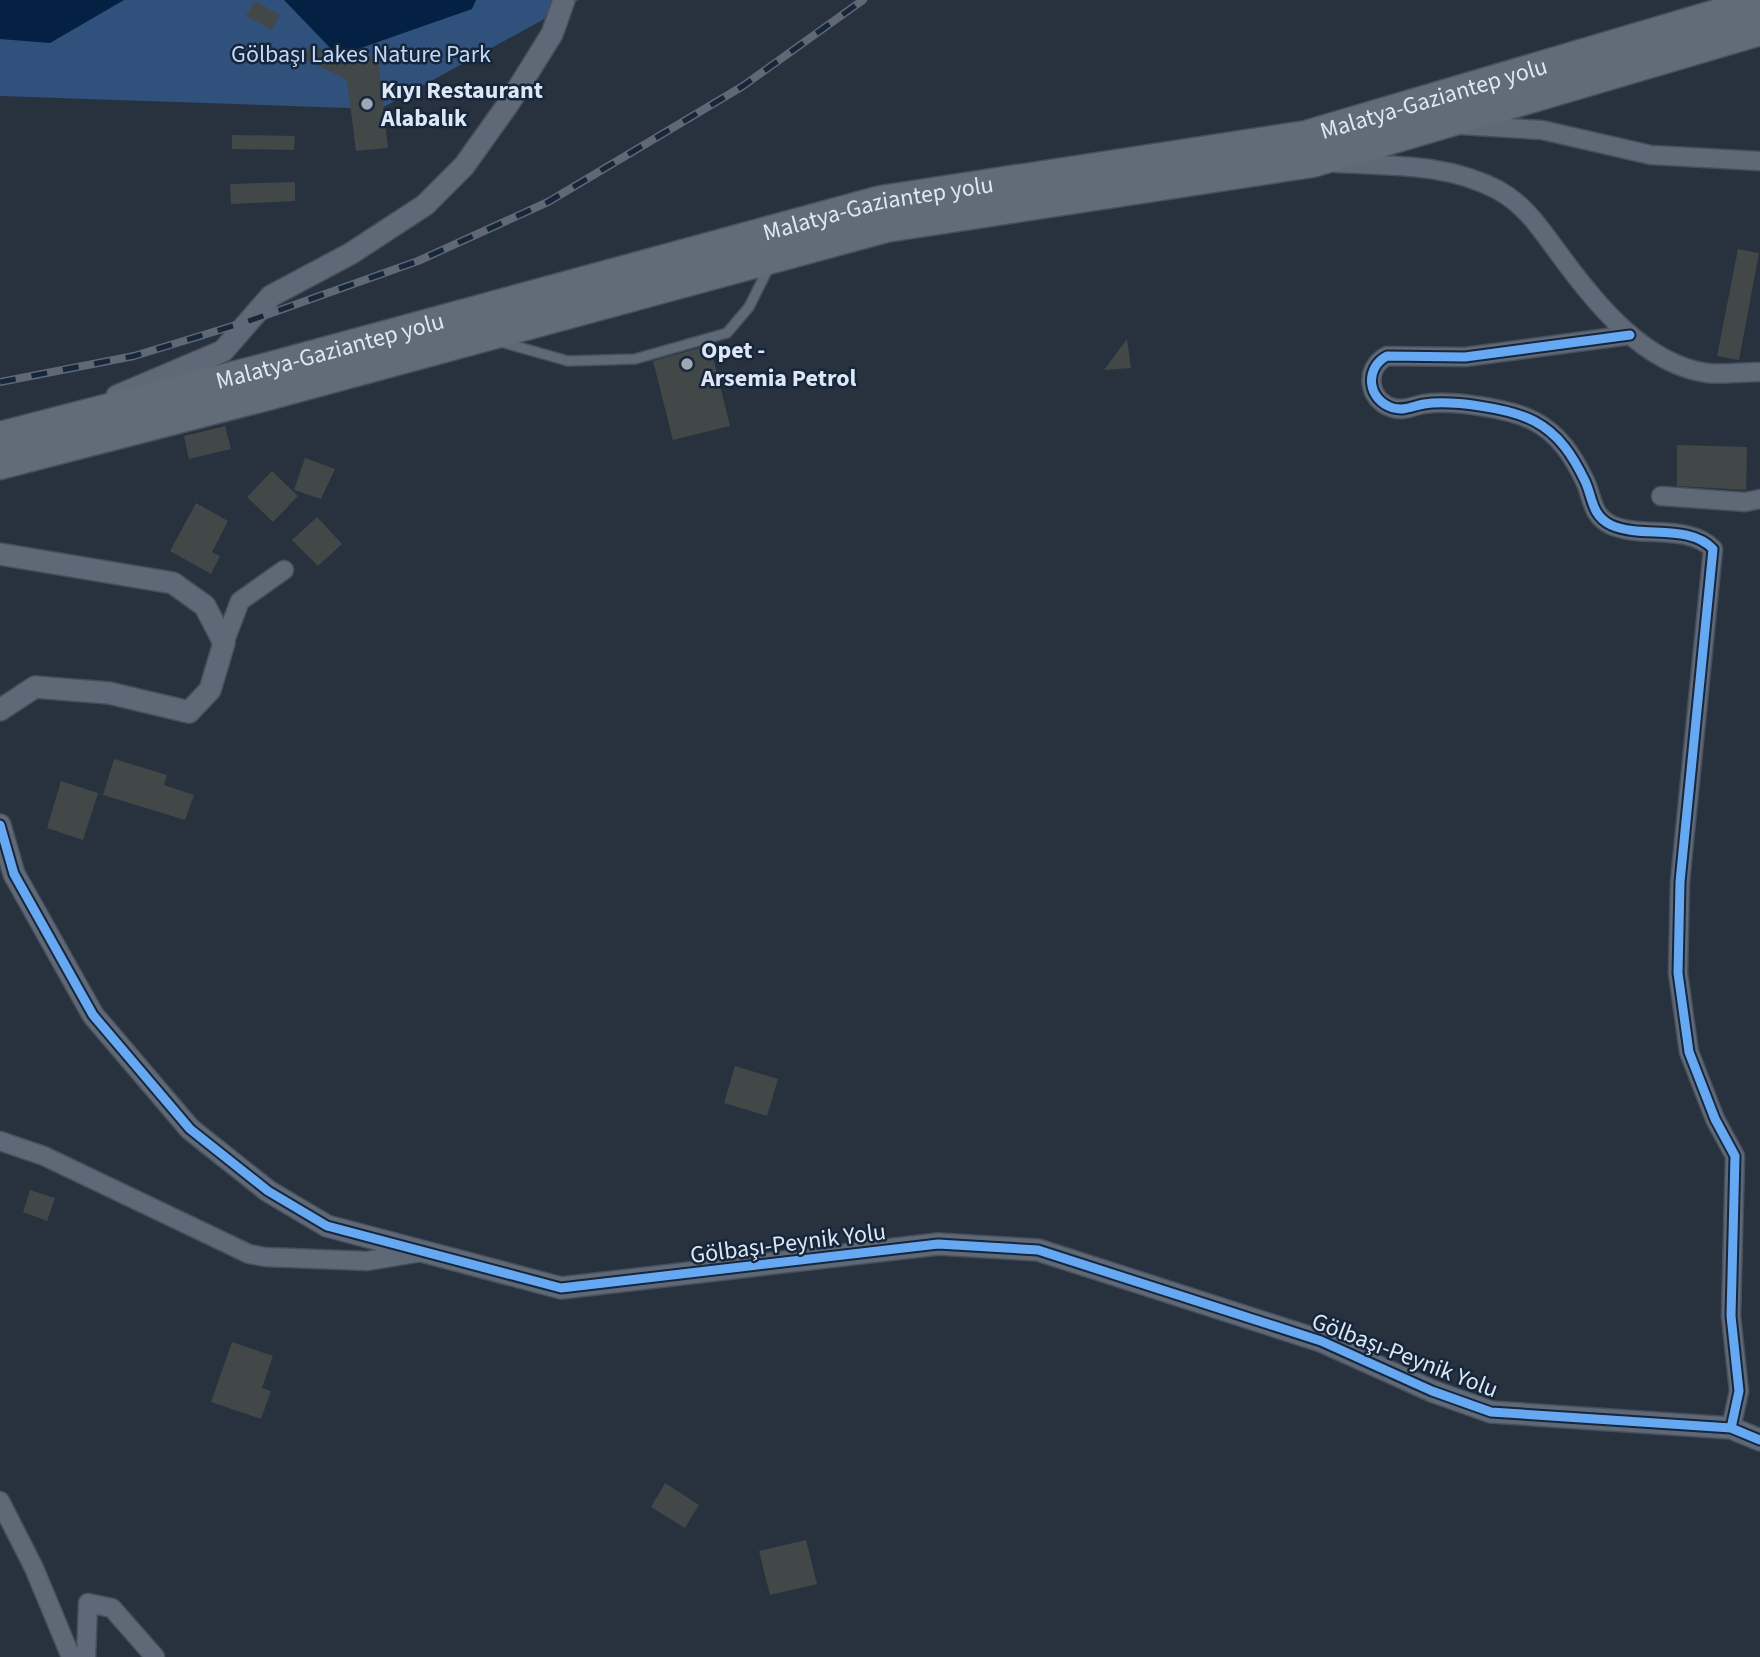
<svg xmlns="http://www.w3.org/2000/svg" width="1760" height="1657" viewBox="0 0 1760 1657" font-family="'Source Sans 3',sans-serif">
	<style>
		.green { fill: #30517b }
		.water { fill: #042143 }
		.building { fill: #424748 }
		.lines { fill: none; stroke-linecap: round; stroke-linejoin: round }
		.service-casing { stroke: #474f5a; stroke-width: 12 }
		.minor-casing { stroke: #474f5a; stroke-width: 21 }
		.tertiary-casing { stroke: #474f5a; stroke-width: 24 }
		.trunk-casing { stroke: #474f5a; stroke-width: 33 }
		.service { stroke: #5e6877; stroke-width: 9 }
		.minor { stroke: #5e6877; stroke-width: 18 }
		.tertiary { stroke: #5e6877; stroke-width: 21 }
		.trunk { stroke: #626c79; stroke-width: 30 }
		.rail-casing { stroke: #5f6874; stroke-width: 8 }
		.rail { stroke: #16263b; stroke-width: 5; stroke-dasharray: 16; stroke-linecap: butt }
		.cycleway-casing { stroke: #16263b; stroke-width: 13 }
		.cycleway { stroke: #66a8f1; stroke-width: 9 }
		.poi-dot { fill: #9ea7b6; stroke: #16263b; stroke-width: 2.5 }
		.labels { text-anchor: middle; stroke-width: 5; stroke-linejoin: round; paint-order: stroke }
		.park-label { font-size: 24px; fill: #c0d9f9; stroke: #16263b }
		.poi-label { font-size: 24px; font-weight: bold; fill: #dde7f6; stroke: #16263b; text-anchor: start }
		.street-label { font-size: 24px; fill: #dde7f6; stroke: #16263b }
	</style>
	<rect width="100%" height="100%" fill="#28313e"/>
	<path class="green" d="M0,0H579L380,109L0,96Z"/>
	<path class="water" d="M0,0H124L50,43L0,39Z
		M284,0H476L472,9L338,56Z"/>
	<path class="building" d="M255,1L280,15L272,30L246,16Z
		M311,44L344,61L378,57L388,148L356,151L347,80L304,58Z
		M232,135L295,136L294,150L232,149Z
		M295,182V201L231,204L230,184Z
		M1738,249L1759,253L1739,360L1717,356Z
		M1127,339L1131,368L1104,370Z
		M710,345L730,426L673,440L653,361Z
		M225,426L231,449L189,459L184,436Z
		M1677,445L1747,447L1746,490L1677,486Z
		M305,458L335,469L321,499L294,490Z
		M272,471L298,496L273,522L247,497Z
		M196,503L228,521L212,552L220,556L211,574L170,551Z
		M317,517L342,544L318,566L292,540Z
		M114,759L167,775L164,785L194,795L185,820L103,795Z
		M61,781L98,793L83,840L47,828Z
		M735,1066L778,1079L767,1116L724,1103Z
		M30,1190L55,1198L47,1221L23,1212Z
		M232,1342L273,1356L262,1388L271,1391L261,1419L211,1402Z
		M665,1483L699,1505L685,1528L651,1507Z
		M806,1540L817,1584L770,1595L759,1551Z"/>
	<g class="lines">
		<g class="service-casing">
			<path id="service" d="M501,342L568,361L635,359L727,333L749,307L769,267"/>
		</g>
		<g class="minor-casing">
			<path id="minor" d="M1460,125L1542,130L1651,155L1760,161
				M1336,163C1391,166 1448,163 1498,190C1527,206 1541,230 1560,255C1595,303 1644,364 1707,373C1723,375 1743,372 1760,372
				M1630,335L1465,357L1387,356C1364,368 1367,400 1393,408C1405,411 1412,406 1424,404C1452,400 1509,408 1534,421C1559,434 1573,456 1585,481C1593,498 1591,515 1611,525C1642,539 1688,523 1713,549L1680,882L1678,973L1689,1052L1715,1119L1735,1156L1731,1316L1739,1391L1731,1428
				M1661,496L1745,502L1760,499
				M224,643L240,601L284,570
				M0,1141L44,1156L249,1254L265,1257L367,1261L422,1252
				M0,1501L34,1568L71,1657
				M86,1657L88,1603L112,1608L155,1657"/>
		</g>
		<g class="tertiary-casing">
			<path id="tertiary" d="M117,396L223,351L271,296L350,254L425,205L464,166L509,103L552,34L564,0
				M0,554L173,583L205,606L224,643L210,690L189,712L109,693L35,687L0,710
				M0,825L14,874L93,1015L190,1129L268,1191L327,1226L561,1288L938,1244L1038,1250L1321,1341L1432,1391L1491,1412L1731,1428L1760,1440"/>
		</g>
		<g class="trunk-casing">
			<g id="trunk">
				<path id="s1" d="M0,437L264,369L881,201L1306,136L1760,2"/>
				<path d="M0,464L271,394L886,227L1312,162L1760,30"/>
			</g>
		</g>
		<use href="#service" class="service"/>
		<use href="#minor" class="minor"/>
		<use href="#tertiary" class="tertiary"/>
		<use href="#trunk" class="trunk"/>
		<g class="rail-casing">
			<path id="rail" d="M0,382L134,356L246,322L418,261L548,202L743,86L863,0"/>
		</g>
		<use href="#rail" class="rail"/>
		<g class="cycleway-casing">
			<path id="cycleway" d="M1630,335L1465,357L1387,356C1364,368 1367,400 1393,408C1405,411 1412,406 1424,404C1452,400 1509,408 1534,421C1559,434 1573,456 1585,481C1593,498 1591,515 1611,525C1642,539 1688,523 1713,549L1680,882L1678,973L1689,1052L1715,1119L1735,1156L1731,1316L1739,1391L1731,1428
				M0,825L14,874L93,1015L190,1129L268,1191L327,1226L561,1288L938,1244L1038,1250L1321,1341L1432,1391L1491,1412L1731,1428L1760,1440"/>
		</g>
		<use href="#cycleway" class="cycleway"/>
	</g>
	<g class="poi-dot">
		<circle cx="367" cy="104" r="7"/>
		<circle cx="687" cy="364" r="7"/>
	</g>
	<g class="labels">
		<g class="park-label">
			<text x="361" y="62">Gölbaşı Lakes Nature Park</text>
		</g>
		<g class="poi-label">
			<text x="381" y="98">Kıyı Restaurant<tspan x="381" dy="28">Alabalık</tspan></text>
			<text x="701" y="358">Opet -<tspan x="701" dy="28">Arsemia Petrol</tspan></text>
		</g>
		<g class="street-label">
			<text dy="8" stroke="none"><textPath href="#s1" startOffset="1475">Malatya-Gaziantep yolu</textPath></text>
			<text dy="8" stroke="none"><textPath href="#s1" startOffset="908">Malatya-Gaziantep yolu</textPath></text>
			<text dy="8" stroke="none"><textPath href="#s1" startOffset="341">Malatya-Gaziantep yolu</textPath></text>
			<text transform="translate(788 1243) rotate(-7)" y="8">Gölbaşı-Peynik Yolu</text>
			<text transform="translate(1405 1355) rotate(21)" y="8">Gölbaşı-Peynik Yolu</text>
		</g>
	</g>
</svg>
